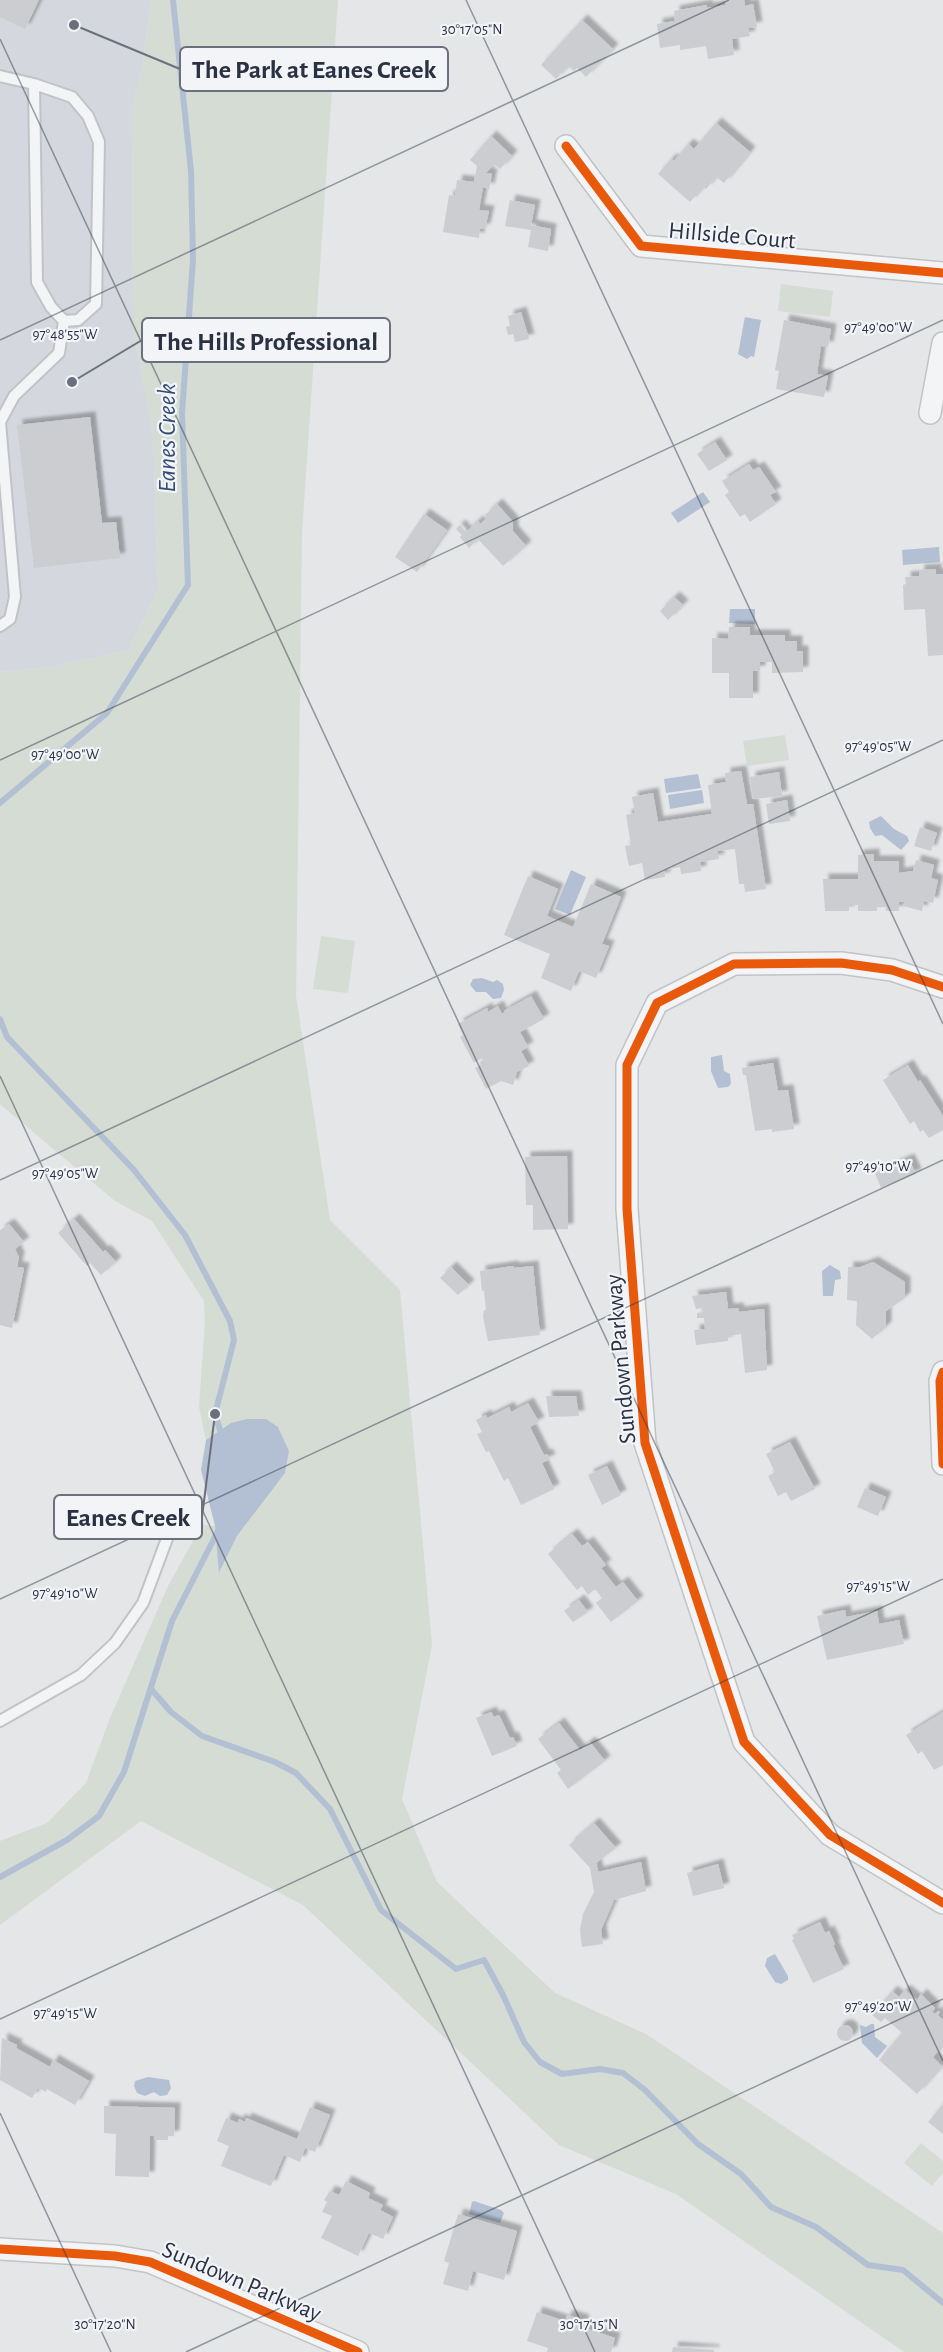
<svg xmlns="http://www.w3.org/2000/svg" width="943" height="2352" viewBox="0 0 943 2352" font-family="'Alegreya Sans',sans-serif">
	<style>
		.built { fill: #d4d7dd }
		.green { fill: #d4dcd4 }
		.water { fill: #b3c0d3 }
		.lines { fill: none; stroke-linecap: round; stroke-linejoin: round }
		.stream { stroke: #b3c0d3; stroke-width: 6 }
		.building { fill: #cbcdd0; filter: url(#shadow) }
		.service-casing { stroke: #c1c3c6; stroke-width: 14 }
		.minor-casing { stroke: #c1c3c6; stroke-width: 24 }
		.service { stroke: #f3f4f6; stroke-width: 10 }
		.minor { stroke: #f3f4f6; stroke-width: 21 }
		.cycleway-casing { stroke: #f2f4f8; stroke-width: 13 }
		.cycleway { stroke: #e8590c; stroke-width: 9 }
		.ticks { fill: none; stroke: #2a3142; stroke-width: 1.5; stroke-opacity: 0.45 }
		.labels { text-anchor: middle; stroke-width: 4.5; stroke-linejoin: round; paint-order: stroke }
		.street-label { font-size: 24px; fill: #2a3142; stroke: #f2f4f8 }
		.water-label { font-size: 26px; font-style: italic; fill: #344c76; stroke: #f2f4f8 }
		.ticks-label { font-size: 15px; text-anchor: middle; fill: #2a3142; stroke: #f2f4f8; stroke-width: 4.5; stroke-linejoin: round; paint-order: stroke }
		.leader { fill: none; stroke: #6b707c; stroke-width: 2 }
		.callout-dot { fill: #6b707c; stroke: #f2f4f8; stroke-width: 2 }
		.callout { fill: #f2f4f8; stroke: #6b707c; stroke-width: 2 }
		.callout-label { font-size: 26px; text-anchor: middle; font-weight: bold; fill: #2a3142 }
	</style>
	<defs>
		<filter id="shadow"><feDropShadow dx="5.5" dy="-5.5" stdDeviation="1.5" flood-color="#0004"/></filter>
	</defs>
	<rect width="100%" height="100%" fill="#e4e6e8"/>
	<path class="built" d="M0,0H151L143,64L132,108L133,329L153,435L158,589L129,650L52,667L0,672Z"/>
	<path class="green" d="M151,0H338L302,533L296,996L330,1220L400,1290L432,1645L402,1799L437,1882L555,1993L646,2034L943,2233V2352H904L676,2194L559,2145L303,1905L141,1821L0,1925V1841L47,1823L86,1783L110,1718L168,1586L202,1525L215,1526L220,1572L237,1536L285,1473L289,1451L278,1427L231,1423L206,1440L199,1407L205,1321L204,1301L152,1221L115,1201L0,1104V672L52,667L129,650L158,589L153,435L133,329L132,108L143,64Z
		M781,284L833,291L830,317L778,311Z
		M785,735L789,760L747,766L743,741Z
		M321,936L355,941L348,993L313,989Z
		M921,2143L943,2161V2173L932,2186L904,2163Z"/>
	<path class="water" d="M745,317L761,320L754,357L751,356L747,359L738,354C741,340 742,331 745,317Z
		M703,492L710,502L678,523L671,513Z
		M939,547L940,562L903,565L902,550Z
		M730,609H755V624L729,623Z
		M698,774L701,788L666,793L664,779Z
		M702,790L704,803L670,809L668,795Z
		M881,816L894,829L907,836L909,841L901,850L882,835L875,836L870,828L869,822Z
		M571,870L586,877L570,915L555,909Z
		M482,978L493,982L497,980L503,984L504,990L501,998L493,999L486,992H476L470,985L473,979Z
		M722,1055L724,1071L730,1074L731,1084L728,1087L718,1088L711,1071V1057Z
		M830,1265L840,1271L841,1279L835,1280L833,1296H823L822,1271Z
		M247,1419H266L278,1427L289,1451L285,1473L237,1536L219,1573L215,1526L201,1470L206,1440L231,1423Z
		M775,1954L788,1976V1980L781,1984L775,1982L765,1966L767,1958Z
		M871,2024H874L875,2037L887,2046L877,2058L862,2043L860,2025L866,2027Z
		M148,2077L169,2080L171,2088L167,2095L160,2096L154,2092L145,2096L137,2093L134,2086L135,2081Z
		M474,2201L501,2210L504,2213L500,2223L469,2214L472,2202Z"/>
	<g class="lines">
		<path class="stream" d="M0,803L107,713L188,585L182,413L193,260L191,171L173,0
			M0,1019L7,1037L134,1170L185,1235L230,1321L234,1340L215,1414L222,1436
			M151,1689L171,1712L202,1736L275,1762L296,1773L330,1809L381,1910L456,1969L484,1960L503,1995L524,2042L540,2062L562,2074L600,2069L623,2073L645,2090L698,2144L741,2174L771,2207L816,2227L868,2265L903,2270L943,2303
			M0,1877L67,1840L99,1816L124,1772L172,1621L219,1529"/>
	</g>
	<path class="building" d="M0,0H39L25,29L0,17Z
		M725,0H744L745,6L753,4L757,27L748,28L750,36L732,39L734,55L708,59L706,46L680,50V45L660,48L657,24L675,21L674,11L707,5V8L726,5Z
		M582,20L613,49L586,77L577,68L574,71L568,66L556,79L541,65Z
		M716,123L750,152L724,183L716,177L706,189L703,187L690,202L658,174L671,159L674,161L688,144L694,149Z
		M491,136L512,156L500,169L494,164L486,173L492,174L489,189L483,187L479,210L489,211L485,229H480L479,238L443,232L449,195L455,196L457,180L474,182L477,166L470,160Z
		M510,200L535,205L531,225L551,229L548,251L528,247L531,230L505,226Z
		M521,312L529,339L515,342L513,334L508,335L506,327L510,326L508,316Z
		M784,320L831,329L828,347L821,346L817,374L828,376L824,397L776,389L779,371L775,370Z
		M90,417L102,523L116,522L120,558L34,568L17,425Z
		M715,442L727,460L709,471L697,454Z
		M749,464L753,470L759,467L776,492L770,495L776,504L750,522L745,514L740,517L725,495L729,492L722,481Z
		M497,504L513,522V531L526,546L503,566L478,539L469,548L460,537L462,535L456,529L460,525L466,532L478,521L480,524L487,518L485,515Z
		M424,514L447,530L417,572L395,557Z
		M936,569V574H943V655L928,656L925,609L904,610L903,585L906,584L905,577L919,576V570Z
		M674,597L683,605L668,620L660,611Z
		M729,627H750V635H785V641H797V651H803V672L772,673V662H760V671H753V698H729V673H712V638L728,639Z
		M741,771L747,804H753L766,889L745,892L744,884H739L735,849L717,851L719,859L700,862L701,871L681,874L680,867L664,870L665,877L645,880L642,863L629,866L625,846L631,845L626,815L635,813L632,797L653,793L658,822L712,814L708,785L726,782L725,773Z
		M779,772L782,796L753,799L750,777Z
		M787,800L790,821L769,824L766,804Z
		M920,827L937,833L931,851L914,846Z
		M874,854V861H899V873L913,871L916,860L934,865L931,878L938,880L933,903L924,901L922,911L903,906L905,902H899V911H886V907H877V911H858V905H849V911H825L823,879H858V855Z
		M528,876L558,889L547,916L573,927L591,884L621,897L602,944L609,946L596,978L579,971L571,991L541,978L550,954L504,935Z
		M531,996L544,1019L520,1032L528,1047L521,1051L529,1066L517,1072L513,1085L501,1081L486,1089L475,1068L484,1063L482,1058L474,1063L460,1037L463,1035L458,1024L487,1008L488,1012L498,1006L502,1014L505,1012L504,1011Z
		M773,1063L778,1091L788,1090L794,1129L772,1132V1129L755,1131L746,1075H743L742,1068Z
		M908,1065L918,1082L920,1080L943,1116V1130L929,1138L923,1130L920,1132L914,1121L910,1124L883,1080Z
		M567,1156L568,1229L533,1230V1205H526L525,1157Z
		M909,1159L916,1174L881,1188L875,1173Z
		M74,1219L103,1252L105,1250L116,1262L101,1275L90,1263L87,1266L58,1233Z
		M9,1224L24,1242L15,1249L19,1257L17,1267L24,1268L12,1328L0,1325V1230Z
		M873,1262L905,1282V1298L886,1311V1327L872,1339L856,1325L857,1301L847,1300L848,1267H860Z
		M513,1266L514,1268L533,1266L540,1335L488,1341L483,1316L484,1310H486L484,1291H482L480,1271Z
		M451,1267L469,1285L458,1295L440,1278Z
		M726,1292L728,1309L738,1308L739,1312L764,1309L767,1370L745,1373L741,1334L728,1336V1341L696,1345L694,1330L705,1329L704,1318H697V1313L703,1312L702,1308L696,1309L692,1296Z
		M546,1396H576L579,1416L549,1417Z
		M528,1403L539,1422L530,1427L544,1455L547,1454L550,1459L542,1463L554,1489L521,1505L508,1478L504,1481L489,1451L486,1452L477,1434L482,1432L476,1420L486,1415L487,1418L509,1407L511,1412Z
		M790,1442L815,1489L791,1501L786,1492L778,1496L768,1476L775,1472L766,1454Z
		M607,1466L621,1495L602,1505L588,1475Z
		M865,1488L886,1497L878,1516L857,1507Z
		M572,1534L582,1546L588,1542L606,1565L601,1568L616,1587L623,1582L638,1601L611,1622L596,1603L602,1598L595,1589L588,1595L582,1586L577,1590L548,1554Z
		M579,1600L588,1612L573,1622L564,1611Z
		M845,1610L846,1617L877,1611L879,1624L899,1620L904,1644L827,1660L817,1616Z
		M491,1712L494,1717L499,1715L510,1738L513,1737L517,1746L492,1756L476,1718Z
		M943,1712V1765L934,1770L922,1751L918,1754L906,1735Z
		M559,1723L580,1750L590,1742L605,1761L568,1789L557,1773L561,1770L538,1739Z
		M594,1823L616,1848L596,1863L598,1872L641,1862L646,1891L614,1900L601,1930L603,1944L582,1947L580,1930L583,1914L594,1892L590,1868L569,1845Z
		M718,1864L724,1888L693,1896L687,1873Z
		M820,1922L825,1933L829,1931L835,1944L833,1945L844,1969L813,1983L792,1940L794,1939L792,1935Z
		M905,1990L917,2000L921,1994L935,2008L932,2012L935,2014L938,2011L940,2012L938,2015L943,2020V2045L933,2057L942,2066L917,2094L879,2060L902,2033L885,2018L881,2022L872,2015L892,1991L899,1997Z
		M837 2033a8 8 0 1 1 16 0a8 8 0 1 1-16 0Z
		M2,2038L17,2045L16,2048L50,2067L53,2060L89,2081L75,2105L47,2089L46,2092L38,2088L32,2098L0,2080Z
		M943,2104V2134L928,2122Z
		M104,2106L175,2108L174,2136H168V2140H154V2136H150L149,2177L115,2176L116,2134L104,2133Z
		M310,2107L330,2115L315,2152L305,2148L300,2162L284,2155L271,2186L221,2166L229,2146L217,2141L226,2118L238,2123L239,2119L245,2122L246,2118L297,2139Z
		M346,2181L370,2193L368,2198L383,2205L380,2210L393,2217L383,2239L369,2233L358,2256L321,2238L332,2216L322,2212L327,2202L324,2200L330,2191L339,2195Z
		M458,2214L517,2231L504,2280L473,2271L468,2291L443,2284L449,2263L444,2261Z
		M537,2312L565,2321L567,2315L584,2320L582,2327L615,2338L611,2352H547L548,2348L527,2341Z
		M673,2347L714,2350V2352H672Z"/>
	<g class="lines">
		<g class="service-casing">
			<path id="service" d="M0,76L34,84L37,282L51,307L64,321L59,353L14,396L0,422L15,597L10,619L0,626
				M34,84L72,97L88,116L99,142L96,304L78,320L64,321
				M0,1721L81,1675L115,1643L143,1603L168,1536"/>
		</g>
		<g class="minor-casing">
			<path id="minor" d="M566,146L641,246L943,273
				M930,413L943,343
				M943,987L892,970L841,963L734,964L657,1003L627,1065V1209L645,1443L744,1742L830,1835L943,1903
				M943,1372L940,1381L943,1464
				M0,2249L115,2256L150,2262L358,2352"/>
		</g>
		<use href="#service" class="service"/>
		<use href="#minor" class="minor"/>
		<g class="cycleway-casing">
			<path id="cycleway" d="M566,146L641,246L943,273
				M943,987L892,970L841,963L734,964L657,1003L627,1065V1209L645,1443L744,1742L830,1835L943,1903
				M943,1372L940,1381L943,1464
				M0,2249L115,2256L150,2262L358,2352"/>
		</g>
		<use href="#cycleway" class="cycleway"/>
	</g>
	<path class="ticks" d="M466,0L943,1024M0,39L943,2061M0,340L729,0M0,760L943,320M0,1076L595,2352M0,1180L943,740M0,1599L943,1160M0,2019L943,1579M0,2113L111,2352M186,2352L943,1999"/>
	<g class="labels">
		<g class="street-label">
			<text transform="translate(732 235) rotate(5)" y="8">Hillside Court</text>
			<text transform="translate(620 1359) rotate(-95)" y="8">Sundown Parkway</text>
			<text transform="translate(242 2281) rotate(23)" y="8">Sundown Parkway</text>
		</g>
		<g class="water-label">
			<text transform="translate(166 438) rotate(-90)" y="9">Eanes Creek</text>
		</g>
	</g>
	<g class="ticks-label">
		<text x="472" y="34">30°17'05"N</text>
		<text x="878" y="332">97°49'00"W</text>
		<text x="65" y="339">97°48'55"W</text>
		<text x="878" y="751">97°49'05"W</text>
		<text x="65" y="759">97°49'00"W</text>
		<text x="878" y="1171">97°49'10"W</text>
		<text x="65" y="1178">97°49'05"W</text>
		<text x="878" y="1591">97°49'15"W</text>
		<text x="65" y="1598">97°49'10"W</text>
		<text x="878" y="2011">97°49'20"W</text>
		<text x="65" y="2018">97°49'15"W</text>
		<text x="105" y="2329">30°17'20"N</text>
		<text x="589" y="2329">30°17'15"N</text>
	</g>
	<path class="leader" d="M74 25L180 69M72 382L142 340M215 1414L202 1517"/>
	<g class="callout-dot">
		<circle cx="74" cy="25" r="6"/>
		<circle cx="72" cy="382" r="6"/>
		<circle cx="215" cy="1414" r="6"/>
	</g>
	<g class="callout">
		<rect x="180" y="47" width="268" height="44" rx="6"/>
		<rect x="142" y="318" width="248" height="44" rx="6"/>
		<rect x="54" y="1495" width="148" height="44" rx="6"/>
	</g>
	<g class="callout-label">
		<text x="314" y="78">The Park at Eanes Creek</text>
		<text x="266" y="350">The Hills Professional</text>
		<text x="128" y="1526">Eanes Creek</text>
	</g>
</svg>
